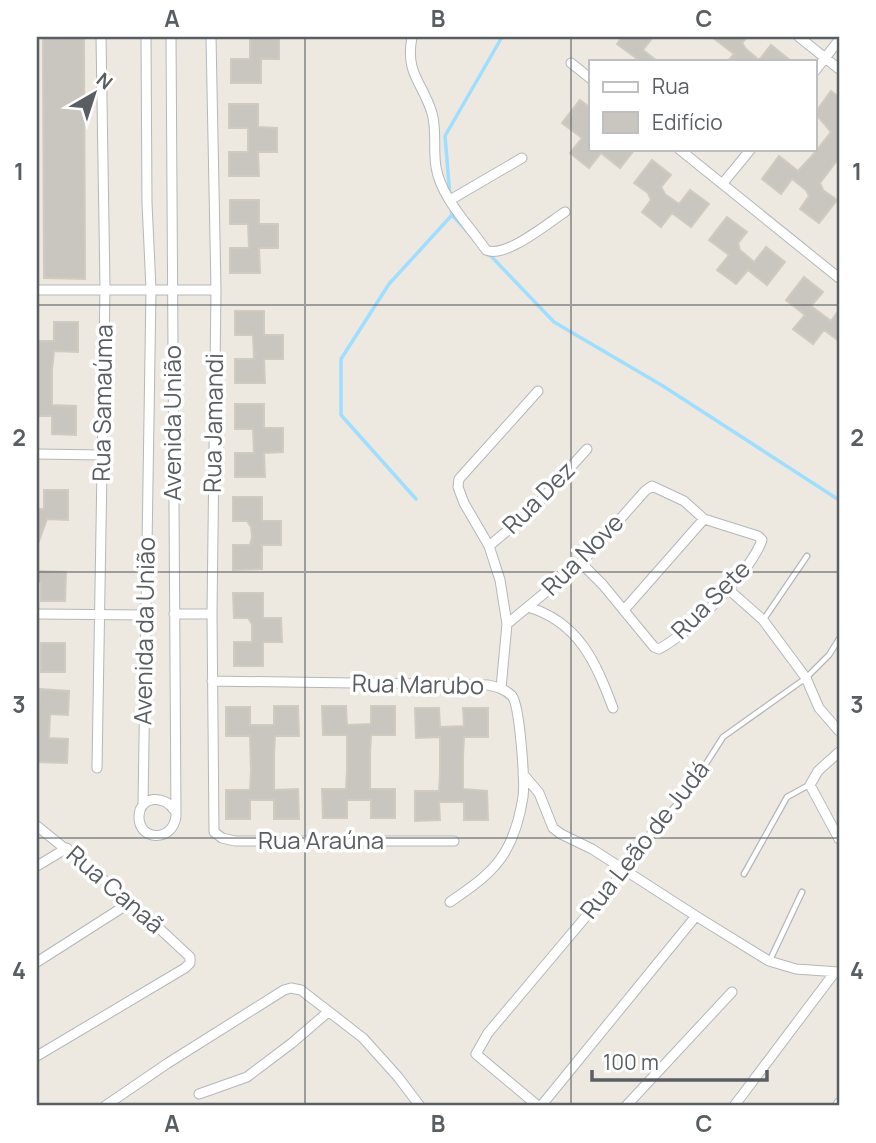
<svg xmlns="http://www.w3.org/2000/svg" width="876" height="1143" viewBox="0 0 876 1143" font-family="Manrope,sans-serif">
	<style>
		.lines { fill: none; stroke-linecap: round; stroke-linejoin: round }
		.stream { stroke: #9edeff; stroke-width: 3.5 }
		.building { fill: #c9c5bf; stroke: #d1cabf; stroke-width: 2 }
		.lane-casing { stroke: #b3b7bc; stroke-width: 7 }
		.street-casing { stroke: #b3b7bc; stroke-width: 11 }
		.lane { stroke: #fff; stroke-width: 4.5 }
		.street { stroke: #fff; stroke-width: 9 }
		.grid { fill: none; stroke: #595e62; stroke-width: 2; stroke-opacity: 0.55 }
		.labels { text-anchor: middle; stroke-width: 7; stroke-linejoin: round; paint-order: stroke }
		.street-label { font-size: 24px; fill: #595e62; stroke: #fff }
		.neatline { fill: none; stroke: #595e62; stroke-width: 2.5 }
		.grid-label { font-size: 23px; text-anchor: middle; font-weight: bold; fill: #595e62 }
	</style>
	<rect width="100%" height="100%" fill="#ede9e0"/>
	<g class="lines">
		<path class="stream" d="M450,197L445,136L502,37
			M452,215L468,232
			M488,253L554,322L663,386L839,500
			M416,499L341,415V359L389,284L452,215L451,208"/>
	</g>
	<path class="building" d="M43,37H84L85,279L44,278Z
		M250,37H279V59H261V83H231V59H250Z
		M622,37H653L643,50L657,61H640L617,44Z
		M712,37H747L742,43L746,49L759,60L771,45L791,61H728L734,54Z
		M831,91L839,97V158L820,183L823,190L837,200L819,223L800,209L809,196L806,190L792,179L781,194L762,179L779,156L798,171L811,157L831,132L815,113Z
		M580,100L591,108V149H635L620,168L601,153L589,168L570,153L582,138L562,123Z
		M229,104H258V127L277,128V152H258L259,176H229V152H248V128H229Z
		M652,160L671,175L661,187L665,194L679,204L690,190L709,204L691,227L672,213L661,227L642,212L651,200L648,193L634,183Z
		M230,200H259V224H278V248H259L260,273H230V248H249L248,224H230Z
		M727,217L747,232L738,243L740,250L754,262L766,247L785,262L767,285L748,270L736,284L717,270L729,255L709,240Z
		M804,277L823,292L811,306L831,321L839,310V341L824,330L813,344L793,329L805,315L786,300Z
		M235,311H264V335H283V359H264L265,383H235V359H254L253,335H235Z
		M54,322H78V352L54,351L52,370V405L76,406V435L52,434V416H37V341H54Z
		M235,404H264V428H283V452L264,453L265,477H235V453H254L253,429H235Z
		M44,490H68V520L47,519L38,544L37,509H44Z
		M233,497H262V521H281V545H262V569L233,570V545H250L252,537L251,527L247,521H233Z
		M37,571L66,572L65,601H41V582H37Z
		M233,593H263V618H281L282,642H263V666H234V642H252V624L248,618H234Z
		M41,643H65V672H41Z
		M40,689L69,691L68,715L50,714L49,738L68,739L67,763L37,762Z
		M274,706H298L299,736H275L274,754V790L298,789L299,819H274V800H250V819H226V790H250L251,771L250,736H226V707H250V725H274Z
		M322,706H346L347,725L371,724V706H395V735H371L370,754V789H395V818H371V800H347V818H323L322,789H346L347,770V735H323Z
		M415,708H439L440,727L464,726L463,708H488V737H464L463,756V789L487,791L488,820H464V802H439L440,820L415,821V791H439L440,773V737L416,738Z"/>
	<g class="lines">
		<g class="lane-casing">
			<path id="lane" d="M764,619L807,556
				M625,870L640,844L688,792L723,737L806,678L829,655L839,639
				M744,874L787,797L809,785
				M770,960L802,892"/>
		</g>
		<g class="street-casing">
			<path id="street" d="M171,37L176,816C173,843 138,841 139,816C140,795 165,795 174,810
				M211,37L216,290L212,614L214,832L222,838L235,841H454
				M412,37C405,74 422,81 432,113C437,131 433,149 436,167C441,198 469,225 486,250C505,259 548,223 565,212
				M799,37L839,69
				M571,63L591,79
				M815,71L839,40
				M679,149L839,278
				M723,183L751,149
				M450,200L522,158
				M37,290H216
				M37,454L102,455
				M489,546L532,510L587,449
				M728,589L763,620L806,678L819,708L839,731
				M528,607C579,622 596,663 613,708
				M624,610L704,519
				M37,614L146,615
				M174,614H212
				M507,624L581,563L645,491L652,486L684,501L704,519L758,536L762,540C750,573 690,632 659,649L654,647L603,585L581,563
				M212,681L488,685C497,687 505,689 512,696C520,706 525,782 523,797C520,816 515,835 505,852C492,874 470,888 450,902
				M501,688L507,624L500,580L489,546L464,503L458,487L459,479L538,391
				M839,752L818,771L810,785L839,839
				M97,768L105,288L101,37
				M523,774L539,793L553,828L561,834L592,849L696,916L769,961L796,969L839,972
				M143,805L151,289L147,203L146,37
				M37,826L131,902L190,957V963L185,968L37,1056
				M37,866L67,848
				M37,962L131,902
				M199,1094L247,1077L292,1043L328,1012
				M105,1106L168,1063L284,990L291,988L301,990L363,1038L398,1077L420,1106
				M538,1106L476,1054L488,1033L625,870
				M541,1106L696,916
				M626,1106L732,992
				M734,1106L835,972
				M837,1106L839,1103"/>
		</g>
		<use href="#lane" class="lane"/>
		<use href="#street" class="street"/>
	</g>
	<path class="grid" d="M305,37V1106M571,37V1106M37,305H839M37,572H839M37,838H839"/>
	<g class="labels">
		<g class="street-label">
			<text transform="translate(103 403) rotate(-89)" y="8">Rua Samaúma</text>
			<text transform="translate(173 423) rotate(-90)" y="8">Avenida União</text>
			<text transform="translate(214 423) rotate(-89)" y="8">Rua Jamandi</text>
			<text transform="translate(539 498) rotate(-45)" y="8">Rua Dez</text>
			<text transform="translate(583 555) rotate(-45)" y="8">Rua Nove</text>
			<text transform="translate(711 600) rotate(-45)" y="8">Rua Sete</text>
			<text transform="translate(145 631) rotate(-89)" y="8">Avenida da União</text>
			<text transform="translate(418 685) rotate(1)" y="8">Rua Marubo</text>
			<text transform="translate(645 840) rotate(-52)" y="8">Rua Leão de Judá</text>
			<text x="321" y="849">Rua Araúna</text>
			<text transform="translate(115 890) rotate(41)" y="8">Rua Canaã</text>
		</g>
	</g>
	<rect width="876" height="1143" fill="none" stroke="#ffffff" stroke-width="77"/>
	<rect x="589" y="60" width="228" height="91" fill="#ffffff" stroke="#bdbfc0" stroke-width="2"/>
	<rect x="603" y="82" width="35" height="10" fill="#ffffff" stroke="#bdbfc0" stroke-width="2"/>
	<text x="652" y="94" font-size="21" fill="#595e62">Rua</text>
	<rect x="603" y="112" width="35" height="21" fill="#c9c5bf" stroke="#bdbfc0" stroke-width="2"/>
	<text x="652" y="130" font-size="21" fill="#595e62">Edifício</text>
	<g transform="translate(94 94) rotate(39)" stroke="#ffffff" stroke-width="5" paint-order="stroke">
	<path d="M0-5L12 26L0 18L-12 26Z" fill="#595e62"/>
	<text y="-10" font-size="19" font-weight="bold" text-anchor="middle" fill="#595e62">N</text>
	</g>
	<path d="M592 1070v10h175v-10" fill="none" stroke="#595e62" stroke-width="3.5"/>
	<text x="603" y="1070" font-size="21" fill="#595e62" stroke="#ffffff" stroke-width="5" paint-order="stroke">100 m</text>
	<rect x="38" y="38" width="800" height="1066" class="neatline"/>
	<g class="grid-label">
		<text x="172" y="27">A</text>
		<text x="438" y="27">B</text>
		<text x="704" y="27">C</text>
		<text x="19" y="180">1</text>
		<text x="857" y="180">1</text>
		<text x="19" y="446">2</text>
		<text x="857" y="446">2</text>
		<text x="19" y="713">3</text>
		<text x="857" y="713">3</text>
		<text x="19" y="979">4</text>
		<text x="857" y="979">4</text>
		<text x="172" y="1132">A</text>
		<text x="438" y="1132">B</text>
		<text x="704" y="1132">C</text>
	</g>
</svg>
